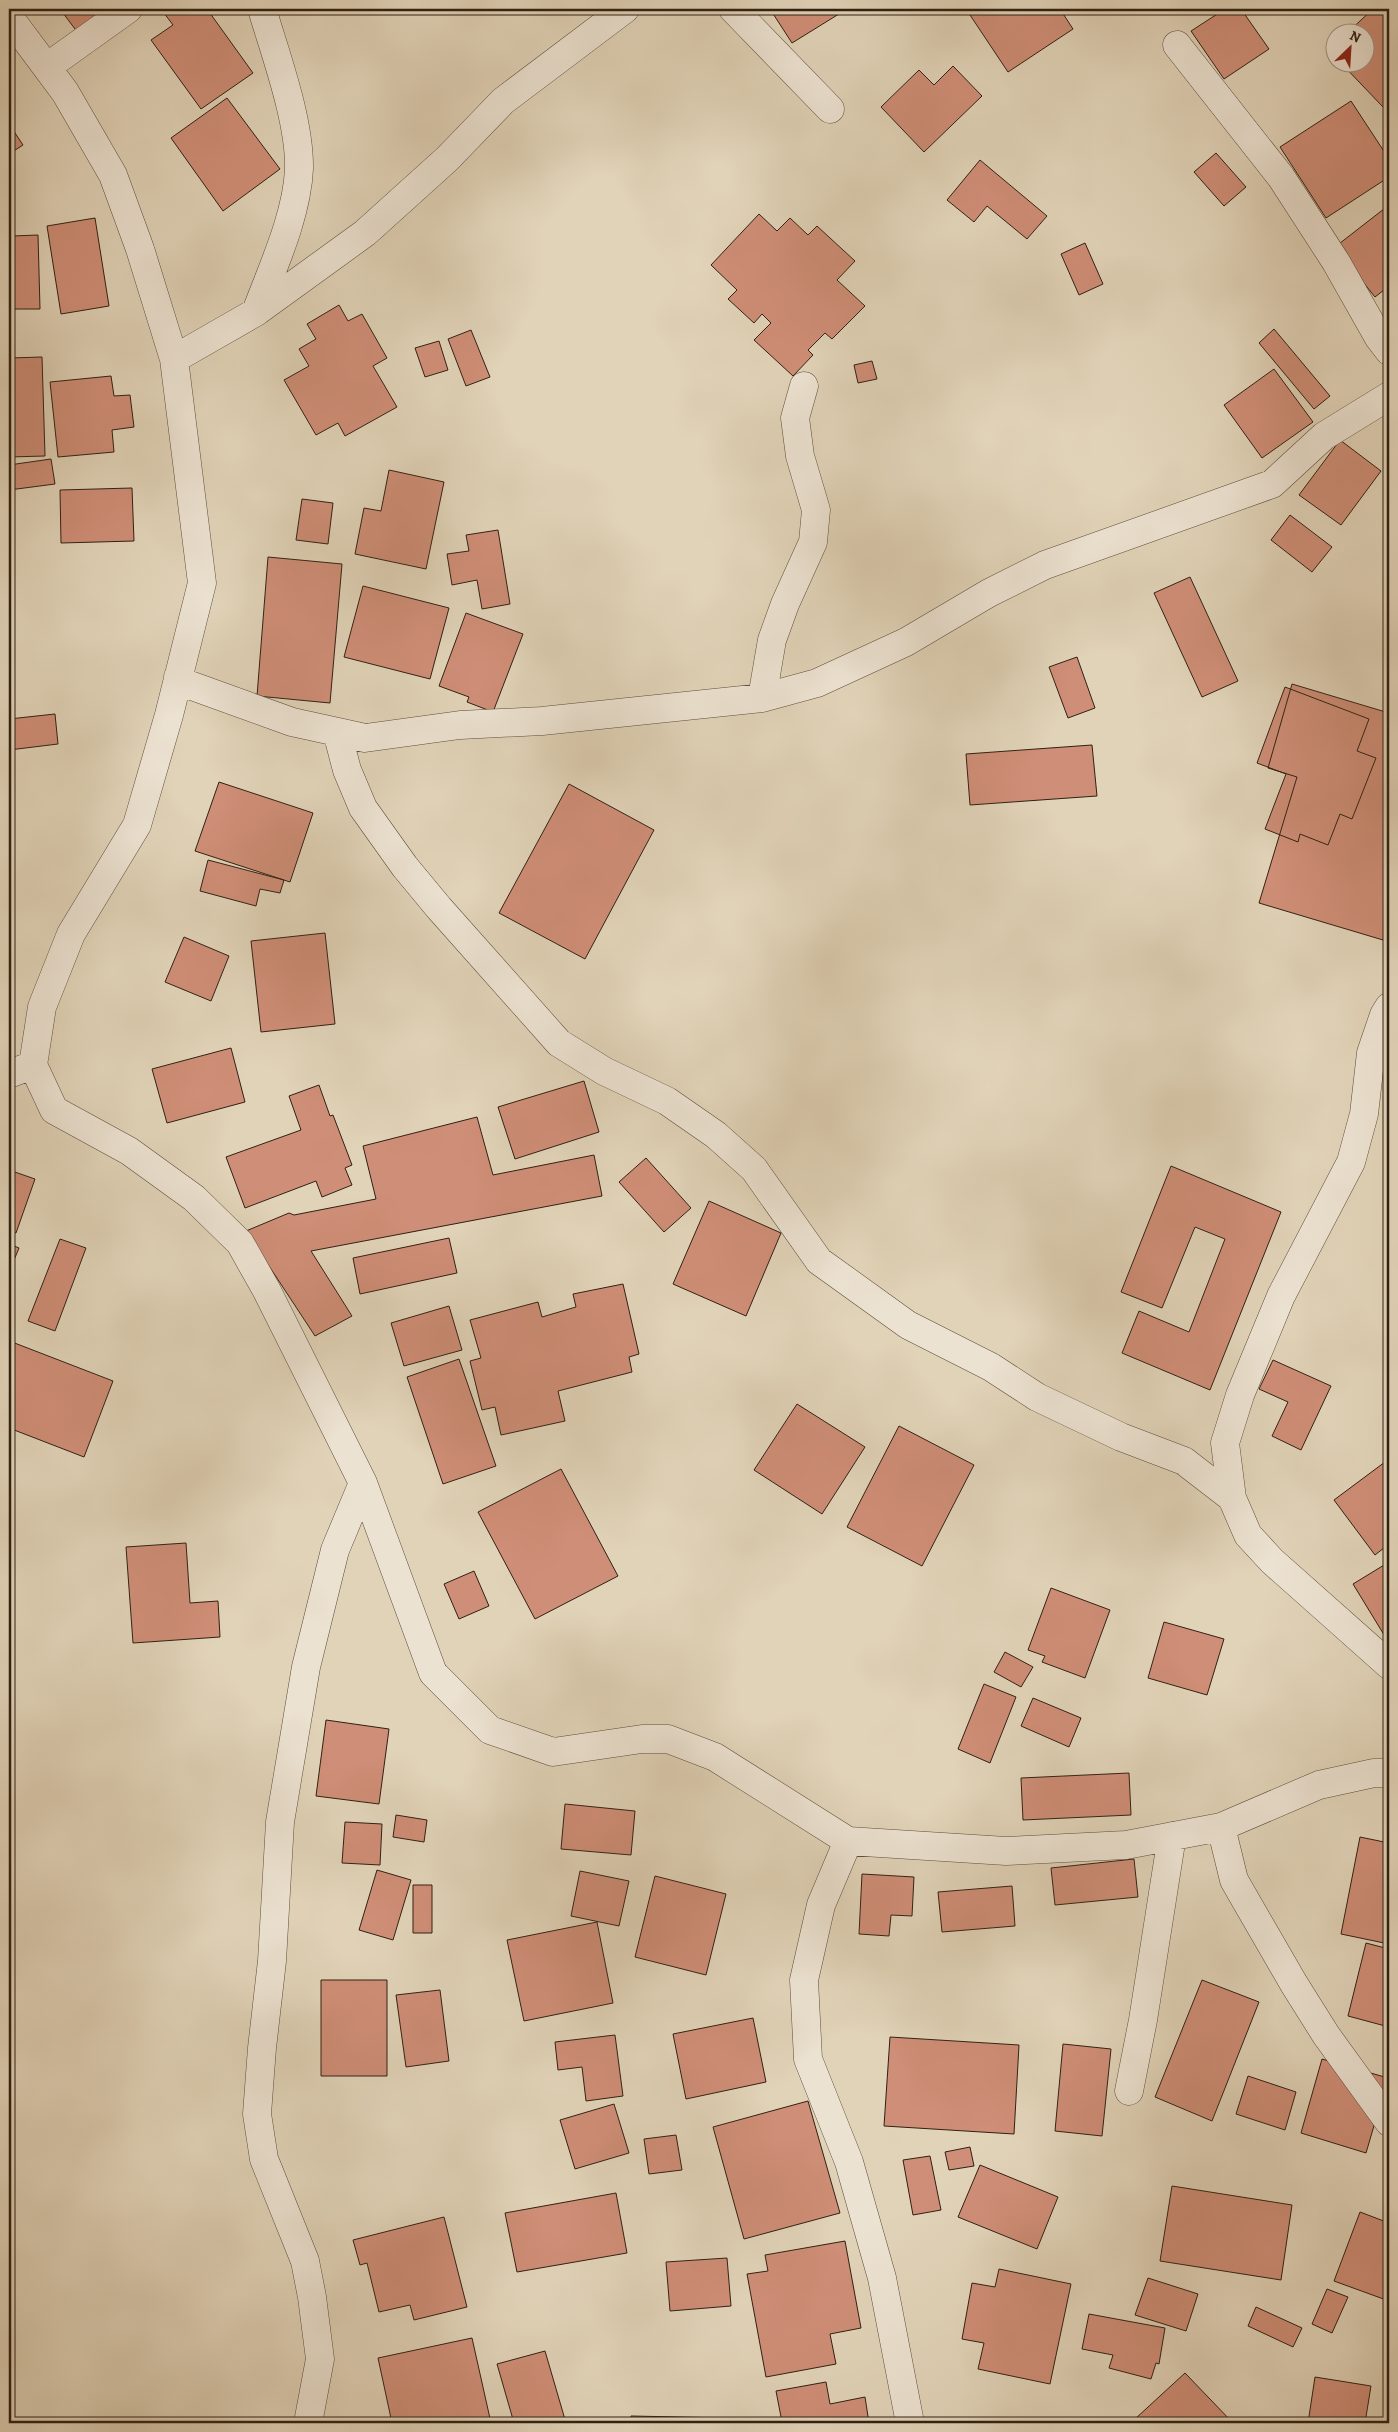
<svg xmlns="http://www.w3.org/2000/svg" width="1398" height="2432" viewBox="0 0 1398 2432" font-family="Alegreya,serif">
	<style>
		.building { fill: #cf8e77; stroke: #302013 }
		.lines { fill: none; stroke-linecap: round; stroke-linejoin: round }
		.minor-casing { stroke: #5c4d3c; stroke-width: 29 }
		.minor { stroke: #ece2d1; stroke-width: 28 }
	</style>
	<rect width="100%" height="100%" fill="#e1d3b8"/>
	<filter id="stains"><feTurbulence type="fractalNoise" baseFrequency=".004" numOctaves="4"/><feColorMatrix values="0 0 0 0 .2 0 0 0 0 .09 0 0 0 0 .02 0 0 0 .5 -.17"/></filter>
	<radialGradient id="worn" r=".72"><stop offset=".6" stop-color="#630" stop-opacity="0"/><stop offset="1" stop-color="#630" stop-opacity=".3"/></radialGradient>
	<path class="building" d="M60,9H105L78,33Z
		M170,9H207L253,73L201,109L151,40L173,25L164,13Z
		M770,9H847L792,43Z
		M966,9H1060L1073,29L1008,72Z
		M1225,9H1241L1269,49L1224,79L1191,31Z
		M1373,9H1389V101L1383,107L1340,62H1366V32H1348Z
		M1336,44V58L1329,51Z
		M953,66L982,96L924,152L881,107L919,70L934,85Z
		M227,98L280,169L223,211L171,138Z
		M1351,101L1389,159V177L1326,218L1280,147Z
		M9,124L23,145L9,154Z
		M1216,153L1246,187L1224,206L1194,172Z
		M980,160L1047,216L1027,239L987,206L974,222L947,200Z
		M1389,205V286L1375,297L1335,247Z
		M759,214L777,231L790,218L808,235L817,226L855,261L837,280L865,306L832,339L825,333L808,350L813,355L793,376L754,340L771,323L762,314L754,323L728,299L737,290L711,265Z
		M95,218L109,306L61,314L47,226Z
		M38,235L40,309H14L12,236Z
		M1085,243L1103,284L1079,295L1061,254Z
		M339,305L348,321L362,314L387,358L373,366L397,407L345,436L338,423L316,435L284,380L309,366L299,349L316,339L307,324Z
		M1274,329L1330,396L1314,409L1259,343Z
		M471,330L490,377L466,386L448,339Z
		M439,341L448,370L425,377L415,348Z
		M42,357L45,456L9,457V358Z
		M872,361L877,379L858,383L854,365Z
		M1274,369L1313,422L1262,458L1224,405Z
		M111,376L114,396L130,395L134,427L112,430L114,452L58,457L50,382Z
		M1340,440L1381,471L1341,525L1299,495Z
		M51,459L55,484L9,490V465Z
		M389,470L444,482L426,569L355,554L364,508L381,511Z
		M132,488L134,541L61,543L60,490Z
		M302,499L333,503L328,544L296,540Z
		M1290,515L1332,547L1312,572L1271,540Z
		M498,530L510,604L482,609L477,580L452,585L447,554L469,551L466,535Z
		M268,557L342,564L330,703L257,696Z
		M1190,577L1238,681L1202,697L1154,593Z
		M363,586L449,608L430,679L344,657Z
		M466,613L523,634L493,712L467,702L469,697L439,686Z
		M1077,657L1095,708L1068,718L1049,667Z
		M1292,684L1389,713V920L1383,940L1259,903L1297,777L1268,768Z
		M1285,687L1369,719L1357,751L1376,758L1352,819L1340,814L1328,845L1300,834L1298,842L1265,829L1286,774L1257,763Z
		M55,714L58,744L9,750V719Z
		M1092,745L1097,796L970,805L966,754Z
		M219,782L313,813L290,882L195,851Z
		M569,784L654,830L585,959L499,913Z
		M208,860L284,880L280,893L260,889L256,906L200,891Z
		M325,933L335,1024L261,1032L251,941Z
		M184,937L229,956L211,1001L165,982Z
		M231,1048L245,1102L167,1123L152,1069Z
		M584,1081L599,1132L515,1159L498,1107Z
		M319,1085L330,1116L333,1115L352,1165L345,1168L352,1185L322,1197L316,1181L245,1208L226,1157L301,1130L289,1096Z
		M477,1117L493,1175L594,1155L602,1196L311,1251L352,1316L315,1336L246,1231L289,1213L294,1215L376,1199L363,1146Z
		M646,1158L691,1208L664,1232L619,1182Z
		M1171,1166L1281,1212L1210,1390L1122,1353L1139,1311L1189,1332L1225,1239L1195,1227L1162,1308L1121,1292Z
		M9,1170L35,1179L16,1233L9,1230Z
		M709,1201L781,1233L746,1316L673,1284Z
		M449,1238L457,1273L360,1294L353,1258Z
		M60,1239L86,1248L55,1331L28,1321Z
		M9,1244L19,1248L9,1272Z
		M623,1284L639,1354L629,1357L632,1372L558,1391L565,1421L501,1435L495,1407L482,1410L470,1361L481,1358L470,1320L538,1302L542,1317L576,1307L573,1294Z
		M449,1306L462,1350L404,1366L391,1323Z
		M12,1342L113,1381L84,1457L9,1428V1351Z
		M459,1359L496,1466L443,1484L407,1377Z
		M1273,1360L1331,1386L1301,1450L1272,1436L1288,1402L1259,1389Z
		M797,1404L865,1447L822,1514L754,1470Z
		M899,1426L974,1465L922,1566L847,1527Z
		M1389,1459V1544L1375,1555L1334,1500Z
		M561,1469L618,1576L535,1619L478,1512Z
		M186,1543L190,1603L218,1601L220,1637L133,1643L126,1547Z
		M1389,1562V1643L1353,1584Z
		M474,1571L489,1606L459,1619L444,1584Z
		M1051,1588L1110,1610L1085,1678L1042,1662L1045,1656L1028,1650Z
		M1164,1622L1224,1639L1207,1695L1148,1678Z
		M1005,1652L1033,1667L1021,1687L994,1672Z
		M984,1684L1016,1697L990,1763L958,1749Z
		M1033,1698L1081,1718L1069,1747L1021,1726Z
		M326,1720L389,1729L379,1804L316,1796Z
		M1129,1773L1131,1815L1023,1820L1021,1778Z
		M565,1804L635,1811L631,1855L561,1849Z
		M396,1815L427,1820L424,1842L393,1837Z
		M345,1822L382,1824L380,1865L342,1863Z
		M1360,1837L1389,1843V1944L1341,1934Z
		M1134,1859L1138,1897L1055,1905L1051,1868Z
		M377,1870L411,1880L393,1940L359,1930Z
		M580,1871L629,1881L619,1926L571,1916Z
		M862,1874L914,1877L912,1916L891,1915L889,1936L859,1934Z
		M655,1876L726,1894L706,1975L635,1957Z
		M413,1885H432V1933H413Z
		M1012,1886L1015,1926L942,1932L938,1892Z
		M597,1922L613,2003L524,2021L507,1940Z
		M1366,1943L1389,1949V2027L1348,2016Z
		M321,1980H387V2076H321Z
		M1202,1980L1259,2002L1212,2121L1155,2097Z
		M440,1990L449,2061L406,2067L396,1995Z
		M753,2018L766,2082L686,2099L673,2034Z
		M615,2035L623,2096L586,2101L582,2067L558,2070L555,2042Z
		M890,2037L1019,2045L1014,2134L884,2126Z
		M1063,2044L1111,2049L1102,2136L1055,2131Z
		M1322,2059L1388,2078L1366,2153L1301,2133Z
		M1248,2076L1296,2092L1285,2130L1236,2114Z
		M808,2101L840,2213L744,2239L713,2127Z
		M614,2104L629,2153L575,2169L560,2120Z
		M676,2135L682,2170L649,2174L644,2139Z
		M970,2147L974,2166L949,2170L945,2152Z
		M930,2156L941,2210L913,2215L903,2160Z
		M980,2165L1058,2197L1037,2249L958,2217Z
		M1172,2186L1292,2205L1281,2280L1160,2261Z
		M616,2193L627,2253L517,2272L505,2213Z
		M1360,2212L1389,2223V2301L1334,2281Z
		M444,2217L467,2307L414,2320L410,2305L379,2312L367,2263L360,2265L353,2240Z
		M845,2241L861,2328L830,2334L836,2364L766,2377L747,2274L768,2271L765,2255Z
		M727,2258L731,2306L670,2311L666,2262Z
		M999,2269L1071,2284L1050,2384L978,2369L984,2343L962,2339L972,2283L995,2287Z
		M1148,2278L1198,2294L1186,2331L1135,2315Z
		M1327,2289L1348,2297L1332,2333L1312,2324Z
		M1256,2307L1302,2328L1293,2347L1248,2326Z
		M1089,2314L1165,2328L1159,2364L1156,2363L1151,2379L1109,2368L1113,2355L1082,2349Z
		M472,2338L491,2423H392L378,2358Z
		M545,2351L566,2423H514L497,2364Z
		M1185,2373L1233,2423H1139L1135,2419Z
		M1315,2377L1371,2386L1365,2423H1308Z
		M826,2382L830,2404L865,2397L869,2423H775L782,2422L776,2391Z
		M631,2416L728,2418L727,2423H631Z"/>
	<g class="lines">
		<g class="minor-casing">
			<path id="minor" d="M733,9L830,109
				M9,17L65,92L113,175L140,249L174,359L202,583L169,715L137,825L71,934L42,1007L33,1065L54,1110L129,1151L194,1198L240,1243L267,1291L363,1483L433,1673L490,1730L553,1752L642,1739H668L715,1757L848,1841L1006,1851L1126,1845L1221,1827L1319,1785L1374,1773H1389
				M1177,45L1281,177L1336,262L1379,338L1389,351
				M47,67L128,9
				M256,312C272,269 297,216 299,169C300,121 276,56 262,9
				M174,359L256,312L365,233L447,159L503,101L625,9
				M178,677L184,683L292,722L365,738L460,725L542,721L762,698L817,683L906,642L989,593L1045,565L1272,484L1324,436L1389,396
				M762,698L772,640L785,604L813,542L816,510L800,456L795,418L804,386
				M337,732L347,770L363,808L405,867L439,908L559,1043L604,1071L667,1101L716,1135L754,1169L819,1261L908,1325L991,1367L1037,1397L1121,1437L1184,1461L1232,1498
				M1389,1007L1384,1015L1371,1053L1364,1114L1351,1162L1281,1296L1240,1395L1225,1443L1232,1498L1248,1535L1272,1561L1389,1665
				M9,1074L33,1065
				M1221,1827L1234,1880L1246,1901L1294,1984L1326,2035L1389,2122
				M848,1841L821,1905L804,1980L808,2059L849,2162L882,2278L910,2423
				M1129,2091L1143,2020L1172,1836
				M308,2423L320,2359L312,2297L305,2261L264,2159L257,2114L262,2048L272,1961L280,1822L306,1667L335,1550L363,1483"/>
		</g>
		<use href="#minor" class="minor"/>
	</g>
	<rect width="1398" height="2432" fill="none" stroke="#e1d3b8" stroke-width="30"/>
	<rect x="10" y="10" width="1378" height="2412" fill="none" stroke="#302013" stroke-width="2.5"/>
	<rect x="15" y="15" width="1368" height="2402" fill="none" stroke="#302013"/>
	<g transform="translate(1350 48) rotate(25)"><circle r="24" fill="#ece2d1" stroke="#a19485"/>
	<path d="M0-4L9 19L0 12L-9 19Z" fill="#8f2418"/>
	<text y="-8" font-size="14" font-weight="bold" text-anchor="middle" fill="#302013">N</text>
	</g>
	<rect width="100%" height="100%" filter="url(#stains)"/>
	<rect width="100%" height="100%" fill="url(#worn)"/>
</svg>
